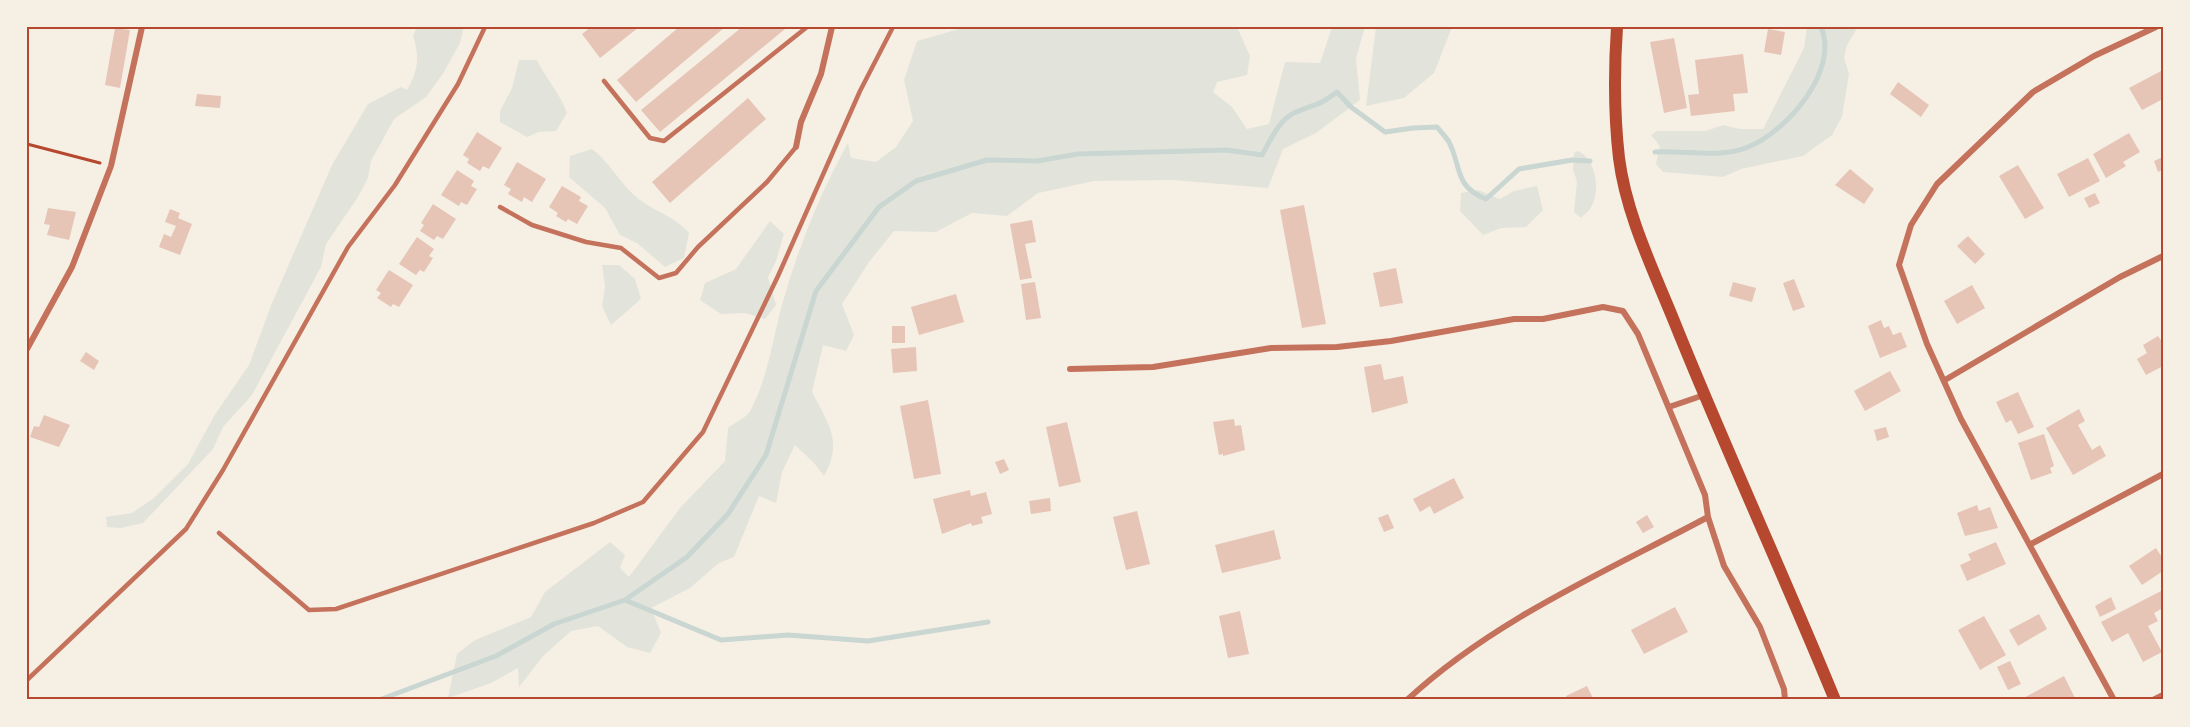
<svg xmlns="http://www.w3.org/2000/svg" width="2190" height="727" viewBox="0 0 2190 727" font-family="Lora,serif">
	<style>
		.green { fill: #e2e4dc }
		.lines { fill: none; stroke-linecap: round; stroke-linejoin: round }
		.stream { stroke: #c9d6d2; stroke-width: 5 }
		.building { fill: #e6c5b7 }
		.path { stroke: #b5482f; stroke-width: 3 }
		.service { stroke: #c5725c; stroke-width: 4.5 }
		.minor { stroke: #c5725c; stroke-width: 6 }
		.secondary { stroke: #b5482f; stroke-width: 12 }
		.neatline { fill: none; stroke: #b5482f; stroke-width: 2 }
	</style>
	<rect width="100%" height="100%" fill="#f6efe4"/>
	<path class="green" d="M417,27H464L460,43L444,72L426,97L394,119L371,161L368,178L358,197L326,244L321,267L252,395L223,427L213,449L143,523L121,528L107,527L106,517L132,513L154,498L188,464L214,416L249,365L272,303L332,165L368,104L401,87L407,90C418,71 420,57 413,36Z
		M966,27H1237L1250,56L1247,75L1217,82L1213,92L1232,107L1247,129L1269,124L1285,62L1320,63L1332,27H1365L1356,58L1360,100L1316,133L1283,149L1268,188L1172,180L1094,181L1038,193L1007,216L972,213L936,232L894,231L869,262L842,304L854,335L846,351L823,345L812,392C829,425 843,441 824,476L814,463L795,445L782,472L776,503L759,496L734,557L719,563L690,588L651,608L661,633L650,653L627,647L598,626L571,631L544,655L519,687L518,668L491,683L448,698L457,654L475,640L531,617L545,592L610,542L625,555L620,568L629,577L680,508L725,461L728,428C734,423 746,418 750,411C768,379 773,336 783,301C799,246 820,193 848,143L851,158L876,162L896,147L913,121L904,80L917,41Z
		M1376,27H1452L1434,73L1404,98L1366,106Z
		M1807,27H1858L1847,45L1844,58L1849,74L1842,117L1832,135L1803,156L1741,169L1723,177L1663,172L1656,164L1660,146L1651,135L1657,131H1706L1723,125L1740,129H1763L1804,48Z
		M519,60H537C546,79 560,93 567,113L556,131L539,132L527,137L500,122V111L512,88Z
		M592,149C612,164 622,188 643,202C662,215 672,215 689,233L684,258L665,267L637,243L620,235L605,208L569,177L570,156Z
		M1578,151C1596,159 1601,191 1591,207C1589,211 1584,215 1581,218L1574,212L1577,181L1573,170L1574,153Z
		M1537,186L1543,210L1526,227L1501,228L1483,235L1460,211L1461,193L1478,190L1500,199L1514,191Z
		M770,221L784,234L776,261L768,277L776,305L765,319L745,313L721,314L700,300L705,283L736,269Z
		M602,265H619L635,279L641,299L611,325L602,306L605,286Z"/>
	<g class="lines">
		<path class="stream" d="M1655,152C1684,150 1720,159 1748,147C1786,132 1840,71 1821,27
			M625,600L721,640L788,635L868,641L988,622
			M321,700H328
			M379,700L496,656L554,624L625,600L687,557L728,514L766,455L816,291L879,207L916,181L987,160L1037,161L1078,154L1227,150L1262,155C1270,141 1279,120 1294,113C1314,104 1319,106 1337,92L1351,107L1385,132L1413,128L1437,127C1441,132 1446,137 1449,142C1462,168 1454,186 1486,199L1519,169L1572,160L1590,161"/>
	</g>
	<path class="building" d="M591,27H639L600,58L582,34Z
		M679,27H725L636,102L617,80Z
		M742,27L785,29L660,132L641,110Z
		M115,28L130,30L120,88L105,85Z
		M1768,29L1785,32L1781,55L1764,52Z
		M1674,38L1687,108L1664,113L1650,42Z
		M1743,54L1748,93L1733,94L1735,111L1691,116L1688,95L1699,94L1695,60Z
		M2161,71L2163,99L2142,110L2129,88Z
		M1898,82L1929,105L1921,117L1890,94Z
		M197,94L221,96L220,108L195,106Z
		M748,98L766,119L670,203L652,182Z
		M477,132L502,148L489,169L483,166L480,171L467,163L469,159L463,155Z
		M2129,133L2140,152L2123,162L2126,166L2106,178L2093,154Z
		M2163,157V170L2158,172L2154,161Z
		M2088,158L2100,181L2069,197L2057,174Z
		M517,162L546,179L532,202L524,197L522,202L508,194L511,189L504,185Z
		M2018,165L2044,208L2025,219L1999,176Z
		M1850,169L1874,189L1864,204L1835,185Z
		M457,170L474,181L471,186L477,189L467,205L461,202L459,206L441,195Z
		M562,186L581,197L579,201L588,206L577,224L568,219L566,222L556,216L558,213L549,207Z
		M2095,193L2100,203L2089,208L2084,198Z
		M433,204L456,219L443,239L437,236L434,240L420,231L424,225L421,223Z
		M1304,205L1326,324L1302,328L1280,210Z
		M48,208L76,212L69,240L47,235L50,225L44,224Z
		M170,209L180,213L178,218L192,224L180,255L159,247L164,234L171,237L176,226L165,222Z
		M1032,220L1036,242L1025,244L1032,278L1020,280L1010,224Z
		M1968,236L1985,254L1975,264L1957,246Z
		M417,237L434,249L429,256L433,258L424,272L420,270L416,275L399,264Z
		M1396,268L1403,303L1380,307L1373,273Z
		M389,270L413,285L399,307L393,304L391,307L377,298L381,293L376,290Z
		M1794,279L1805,307L1793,311L1783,283Z
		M1035,282L1041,318L1026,320L1021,284Z
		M1733,282L1756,288L1752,302L1729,296Z
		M1972,285L1985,308L1957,324L1944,301Z
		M956,294L964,322L919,335L911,307Z
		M1881,320L1884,328L1889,326L1893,335L1901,332L1907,347L1880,358L1868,326Z
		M892,326H905V343H892Z
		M2158,336L2163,343V366L2146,375L2137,359L2147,353L2143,345Z
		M916,347L917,371L893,373L891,349Z
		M86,352L99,361L94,370L80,361Z
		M1381,364L1384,380L1403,376L1408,403L1372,413L1364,367Z
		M1890,371L1901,391L1865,411L1854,391Z
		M2018,392L2034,427L2018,434L2011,420L2006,423L1996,402Z
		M928,400L941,474L914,479L900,406Z
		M2079,409L2085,421L2078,425L2092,450L2100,445L2106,456L2073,475L2046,428Z
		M44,415L70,425L59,447L30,437L34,426L39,427Z
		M1234,419L1235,426L1241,425L1245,450L1223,456V454L1219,455L1213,422Z
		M1067,422L1081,482L1059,487L1046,427Z
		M1886,427L1889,437L1877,441L1874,430Z
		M2044,434L2054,466L2050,468L2052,473L2031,480L2018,443Z
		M1004,459L1009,470L1000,474L995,462Z
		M1454,478L1464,498L1434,514L1430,506L1420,512L1413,499Z
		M970,490L971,496L986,492L992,514L981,517L983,523L972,526L971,523L942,534L933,499Z
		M1050,498L1051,511L1031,514L1029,501Z
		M1977,505L1979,511L1990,507L1998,528L1965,536L1957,513Z
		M1137,511L1150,564L1126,570L1113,517Z
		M1388,514L1394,528L1384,532L1378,518Z
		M1647,515L1654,527L1643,533L1636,522Z
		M1274,530L1281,559L1222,573L1215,545Z
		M1996,542L2006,564L1967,581L1960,565L1971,560L1968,554Z
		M2156,548L2163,559V571L2142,585L2129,566Z
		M2163,590V608L2154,613L2158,621L2148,626L2162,652L2143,662L2128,633L2112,642L2101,622Z
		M2111,597L2116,609L2100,617L2095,606Z
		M1675,607L1688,632L1644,654L1631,630Z
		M1240,611L1249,654L1228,658L1219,616Z
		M2039,614L2047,629L2018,646L2009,630Z
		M1984,616L2006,655L1980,670L1958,630Z
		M2010,661L2021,684L2008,690L1997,667Z
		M2064,676L2076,700H2020Z
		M1587,686L1594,700H1568L1566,696Z"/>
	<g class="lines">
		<path class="path" d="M27,144L100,163"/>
		<path class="service" d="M604,81L650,138L664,141L807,27
			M500,207L532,225L586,242L621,248L659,278L676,273L698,247L767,182L796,147
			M219,533L309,610L336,609L594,523L643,502L703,432L778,276L860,91L893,27
			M27,680L186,529L223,470L348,247L395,185L458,84L485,27"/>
		<path class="minor" d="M796,147L801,122L821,74L832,27
			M27,349L72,267L111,166L142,27
			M1070,369L1153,367L1271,348L1337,347L1391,341L1514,319H1543L1603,307L1623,311L1638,334L1705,495L1708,517L1724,566L1760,627L1784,689L1785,700
			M1945,380L2120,277L2163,256
			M1669,407L1704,395
			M2031,544L2163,474
			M1407,700C1493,620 1605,572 1708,517
			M2114,700L1961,419L1927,344L1899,265L1911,225L1937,184L2033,92L2094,56L2156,27
			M2153,700L2163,695"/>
		<path class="secondary" d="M1617,27C1614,71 1614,114 1619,158C1626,214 1653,269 1674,321C1725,448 1783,573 1835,700"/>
	</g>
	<rect width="2190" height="727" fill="none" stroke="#f6efe4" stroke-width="57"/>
	<rect x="28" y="28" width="2134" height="670" class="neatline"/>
</svg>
